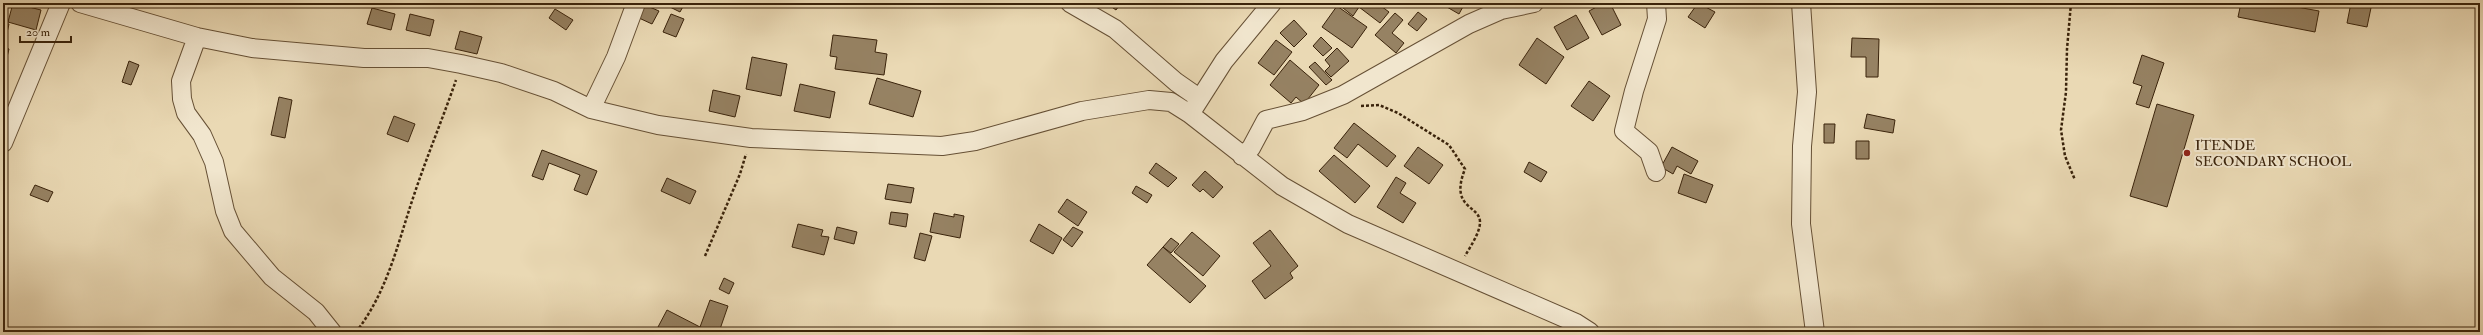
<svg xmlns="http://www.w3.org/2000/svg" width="2483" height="335" viewBox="0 0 2483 335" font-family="'IM FELL Double Pica',serif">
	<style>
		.building { fill: #968263; stroke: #3a230b }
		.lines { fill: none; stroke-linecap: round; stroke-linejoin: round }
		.street-casing { stroke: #665035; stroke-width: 20 }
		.path { stroke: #3a230b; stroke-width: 2.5; stroke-dasharray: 3 2; stroke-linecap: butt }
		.street { stroke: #f1e6ce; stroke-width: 18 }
		.poi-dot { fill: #8f2418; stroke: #f1e6ce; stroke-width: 1.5 }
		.labels { text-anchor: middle; stroke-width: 4; stroke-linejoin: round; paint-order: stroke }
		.poi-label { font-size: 14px; fill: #3a230b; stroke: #f1e6ce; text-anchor: start }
	</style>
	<rect width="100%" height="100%" fill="#ead9b4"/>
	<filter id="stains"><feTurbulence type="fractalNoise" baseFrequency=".005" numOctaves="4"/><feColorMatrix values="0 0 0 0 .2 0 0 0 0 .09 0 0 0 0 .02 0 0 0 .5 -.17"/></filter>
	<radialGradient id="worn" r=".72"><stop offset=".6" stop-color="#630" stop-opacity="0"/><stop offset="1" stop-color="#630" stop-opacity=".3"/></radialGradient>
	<path class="building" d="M13,3L41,10L36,30L8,22Z
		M662,3H685L680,12Z
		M1106,3H1121L1116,10Z
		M1347,3H1377L1389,12L1380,23L1359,7L1353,16L1343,8Z
		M1440,3H1465L1459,14Z
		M1604,3H1610L1621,25L1602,35L1589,11Z
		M1698,3L1715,12L1705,28L1688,17Z
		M2241,3H2275L2319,11L2315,32L2238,17Z
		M2351,3H2372L2367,27L2347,23Z
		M645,5L659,11L652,24L639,18Z
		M1337,6L1367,27L1352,48L1322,27Z
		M372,8L395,14L391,30L367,24Z
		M555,9L573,20L566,30L549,18Z
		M1418,12L1427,19L1417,31L1408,24Z
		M1395,13L1403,20L1392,33L1404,43L1396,53L1375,35Z
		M410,14L434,20L430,36L406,30Z
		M671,14L684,19L676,37L663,32Z
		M1576,15L1589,38L1567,50L1554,27Z
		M1294,20L1307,34L1294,47L1280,33Z
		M3,23L9,24L6,37L3,36Z
		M460,31L482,37L477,54L455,49Z
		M833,35L877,40L875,52L887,54L884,75L835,69L837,57L830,56Z
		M1321,37L1332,48L1323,56L1313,46Z
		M1537,38L1564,57L1546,84L1519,65Z
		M1852,38L1879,39L1878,77H1866V57H1851Z
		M1276,40L1292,52L1274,75L1258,63Z
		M3,47L9,49L5,65H3Z
		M1337,48L1349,61L1331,77L1325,71L1330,66L1325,60Z
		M2142,55L2164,63L2149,108L2136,104L2142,86L2133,83Z
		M752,57L787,64L781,96L746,89Z
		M1290,60L1319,85L1304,104L1296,97L1291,103L1270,85Z
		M129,61L139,65L131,85L122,82Z
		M1315,62L1332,80L1326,85L1309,67Z
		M877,78L921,91L913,117L869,104Z
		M1589,81L1610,96L1593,121L1571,106Z
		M800,84L835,92L830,118L794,111Z
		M713,90L740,96L735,117L709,111Z
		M279,97L292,100L285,138L271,135Z
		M2157,104L2194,115L2167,207L2130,196Z
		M1867,114L1895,120L1893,133L1864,128Z
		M394,116L415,124L408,142L387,134Z
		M1354,123L1396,156L1387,167L1358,144L1347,158L1334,148Z
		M1824,124H1835L1834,143H1824Z
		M1856,141H1869V159H1856Z
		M1418,147L1443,165L1429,184L1404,166Z
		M1672,147L1698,161L1691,174L1677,166L1673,174L1661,167Z
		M542,150L597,171L587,195L574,190L580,175L549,163L543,180L532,176Z
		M1334,155L1370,186L1355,203L1319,171Z
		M1529,162L1547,172L1541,182L1524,172Z
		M1156,163L1177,178L1168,187L1149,173Z
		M1205,171L1223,187L1213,198L1203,189L1200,192L1192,185Z
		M1684,174L1713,185L1706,203L1678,193Z
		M1396,177L1406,183L1400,193L1416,203L1403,223L1377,207Z
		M667,178L696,191L690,204L661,191Z
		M888,184L914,188L911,203L885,199Z
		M35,185L53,192L48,202L30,195Z
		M1136,186L1152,195L1147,203L1132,193Z
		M1067,199L1087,212L1078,226L1058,212Z
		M891,212L908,214L906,227L889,224Z
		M934,213L954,217V214L964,216L960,238L930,232Z
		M798,224L823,230L821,236L829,237L824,255L792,247Z
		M1039,224L1062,238L1053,254L1030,241Z
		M837,227L857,232L854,244L834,239Z
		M1073,227L1083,232L1072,247L1063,240Z
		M1270,230L1298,266L1290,273L1293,278L1265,299L1252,281L1271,266L1253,243Z
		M1192,232L1220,256L1203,276L1174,252Z
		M920,233L932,236L925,261L914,258Z
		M1171,238L1179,244L1171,253L1163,247Z
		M1163,247L1206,286L1190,303L1147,265Z
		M724,278L734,283L729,294L719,289Z
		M710,300L728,306L719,332L700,327Z
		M667,310L700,327L698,332H668L658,327Z"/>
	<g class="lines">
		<g class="street-casing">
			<path id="street" d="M80,3L197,37L252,48L364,58H428L461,64L501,73L554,91L591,109L658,125L751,138L942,146L975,141L1082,111L1149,100L1171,102L1190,114L1282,186L1348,224L1576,323L1590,332
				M1070,3L1115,29L1176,82L1199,98
				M1801,3L1807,92L1802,146L1801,224L1815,332
				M197,37L181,81L182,99L186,113L202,135L214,162L225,211L233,231L272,277L316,312L332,332
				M1194,108L1224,61L1272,3
				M591,109L616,57L636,3
				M3,143L61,3
				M1242,156L1251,148L1266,120L1303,111L1343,95L1469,24L1501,10L1534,3
				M1656,172L1649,152L1624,131L1634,91L1657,19L1656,3"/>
		</g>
		<path class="path" d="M2071,3L2067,49L2066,92L2061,130L2065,156L2075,180
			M1361,106L1379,105L1398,113L1449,145L1465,169C1449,209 1480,205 1480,222C1480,233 1470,247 1465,256
			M705,256L740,174L746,154
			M356,332C388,291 398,242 414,195C427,156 443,118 456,80"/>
		<use href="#street" class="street"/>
	</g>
	<circle class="poi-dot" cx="2187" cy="153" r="4"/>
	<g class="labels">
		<g class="poi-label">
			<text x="2195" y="150">ITENDE<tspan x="2195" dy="16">SECONDARY SCHOOL</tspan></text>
		</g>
	</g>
	<rect width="2483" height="335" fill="none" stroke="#ead9b4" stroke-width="16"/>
	<rect x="4" y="4" width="2475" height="327" fill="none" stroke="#3a230b" stroke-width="2"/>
	<rect x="8" y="8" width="2467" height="319" fill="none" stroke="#3a230b"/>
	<path d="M20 36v6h51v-6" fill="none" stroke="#3a230b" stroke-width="2"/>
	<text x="26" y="36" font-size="12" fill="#3a230b" stroke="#f1e6ce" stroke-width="3" paint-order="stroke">20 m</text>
	<rect width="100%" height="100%" filter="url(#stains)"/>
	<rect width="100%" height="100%" fill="url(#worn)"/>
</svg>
